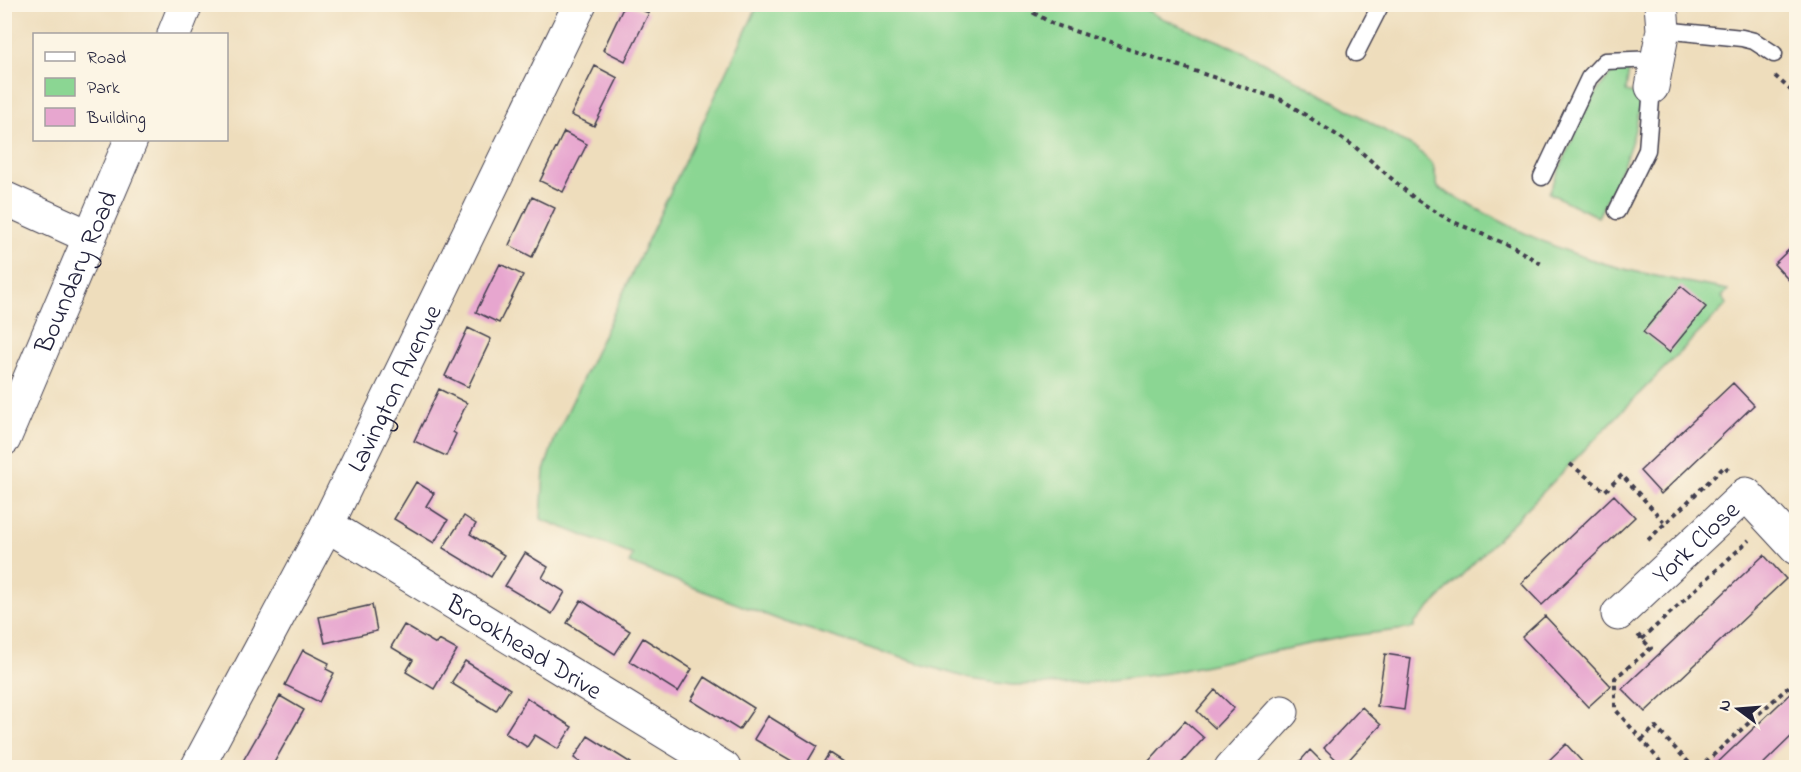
<svg xmlns="http://www.w3.org/2000/svg" width="1801" height="772" viewBox="0 0 1801 772" font-family="'Indie Flower',sans-serif">
	<style>
		.green { fill: #8bd693; stroke: #567c67; stroke-width: 1.5 }
		.building { fill: #e7a6cf }
		.lines { fill: none; stroke-linecap: round; stroke-linejoin: round }
		.service-casing { stroke: #413e4e; stroke-width: 19 }
		.minor-casing { stroke: #413e4e; stroke-width: 35 }
		.path { stroke: #413e4e; stroke-width: 4; stroke-dasharray: 4.5 4.5; stroke-linecap: butt }
		.service { stroke: #fff; stroke-width: 16 }
		.minor { stroke: #fff; stroke-width: 33 }
		.labels { text-anchor: middle; stroke-width: 5; stroke-linejoin: round; paint-order: stroke }
		.street-label { font-size: 26px; fill: #22223b; stroke: #fcf5e5 }
	</style>
	<rect width="100%" height="100%" fill="#fcf5e5"/>
	<filter id="ink" filterUnits="userSpaceOnUse"><feTurbulence type="fractalNoise" baseFrequency=".0167" numOctaves="2"/><feDisplacementMap in="SourceGraphic" scale="12" xChannelSelector="R" yChannelSelector="G"/><feConvolveMatrix kernelMatrix="1 2 1 2 8 2 1 2 1" color-interpolation-filters="sRGB"/></filter>
	<filter id="wash" filterUnits="userSpaceOnUse"><feTurbulence type="fractalNoise" baseFrequency=".008" numOctaves="4" result="noise"/><feDisplacementMap in="SourceGraphic" scale="24" xChannelSelector="R" yChannelSelector="G"/><feGaussianBlur stdDeviation="1.35" result="paint"/><feColorMatrix in="noise" values="0 0 0 0 0 0 0 0 0 0 0 0 0 0 0 0 0 1.4 0 .05"/><feComposite in="paint" operator="in"/></filter>
	<g filter="url(#wash)">
		<rect width="100%" height="100%" fill="#eeddbc"/>
		<path class="green" d="M758,5H1140C1155,19 1212,37 1235,48C1298,78 1357,115 1418,150L1433,165L1438,188C1483,212 1527,237 1575,254C1624,272 1677,280 1728,290L1722,297L1727,304L1414,624V628L1349,636L1168,673L1087,683L1012,685L970,679L785,622L629,563L633,555L541,519L544,471L555,438Z
			M1620,68H1629L1626,92L1641,96C1637,141 1618,177 1598,217L1549,193C1562,165 1594,78 1620,68Z"/>
		<g id="blocks">
			<path class="building" d="M625,4L649,13L625,61L603,50Z
				M595,66L618,78L594,126L571,115Z
				M564,132L587,144L563,192L540,181Z
				M532,197L555,208L532,257L509,245Z
				M1796,243V288L1774,264Z
				M500,264L523,275L499,323L476,312Z
				M1681,286L1706,307L1669,352L1643,332Z
				M468,328L491,339L468,387L445,376Z
				M1733,383L1754,405L1661,494L1640,471Z
				M439,389L467,403L453,432L456,434L446,456L414,441Z
				M416,482L434,493L426,506L448,520L434,543L394,519Z
				M1614,495L1635,517L1542,605L1521,583Z
				M464,516L476,524L470,534L504,555L491,577L443,548Z
				M525,553L548,567L542,578L565,592L552,614L505,586Z
				M1764,555L1786,579L1645,712L1622,689Z
				M581,600L630,631L615,654L567,623Z
				M372,605L377,631L325,643L319,617Z
				M1545,616L1611,686L1588,707L1522,637Z
				M404,625L436,644L439,640L457,650L434,689L406,672L413,660L391,647Z
				M643,638L692,669L678,692L629,661Z
				M303,650L329,663L326,669L334,673L319,702L285,685Z
				M1385,654L1411,658L1404,710L1377,706Z
				M465,661L510,689L496,711L451,683Z
				M705,677L754,708L739,730L691,700Z
				M1796,688V732L1759,768H1712Z
				M1215,690L1234,708L1215,728L1197,711Z
				M280,696L304,710L293,729L271,768H239Z
				M527,698L572,727L558,749L535,735L527,747L505,733Z
				M1362,707L1381,725L1343,766L1324,748Z
				M768,716L817,746L804,768L754,739Z
				M1185,721L1204,738L1177,768H1154L1148,762Z
				M588,736L631,763L628,768H588L574,758Z
				M1566,744L1584,764L1580,768H1550L1546,763Z
				M1310,750L1328,768H1294Z
				M829,753L852,768H820Z"/>
		</g>
	</g>
	<g filter="url(#ink)">
		<use href="#blocks" fill-opacity="0" stroke="#413e4e" stroke-width="1.5"/>
		<g class="lines">
			<g class="service-casing">
				<path id="service" d="M1663,30L1742,38L1754,41L1774,54
					M1356,53L1381,4
					M1542,177L1589,78L1605,61L1658,59
					M1617,211L1647,150L1652,87"/>
			</g>
			<g class="minor-casing">
				<g id="minor">
					<path d="M174,34L186,4"/>
					<path d="M1652,87L1663,30L1661,4"/>
					<path d="M4,198L90,237"/>
					<path id="s1" d="M4,439L131,140"/>
					<path id="s2" d="M327,525L724,768"/>
					<path id="s3" d="M1618,614L1746,494L1796,548"/>
					<path id="s4" d="M197,768L327,525L580,4"/>
					<path d="M1231,768L1282,712"/>
				</g>
			</g>
			<path class="path" d="M1031,4L1034,13L1053,24L1282,100L1354,146L1414,198L1449,220L1515,248L1543,265
				M1775,76L1796,95
				M1570,464L1605,491L1622,475L1665,523
				M1648,540L1725,466L1728,470
				M1638,635L1651,648L1615,678V709L1666,768
				M1642,639L1749,540
				M1642,740L1655,727L1694,768
				M1699,768L1796,680"/>
			<use href="#service" class="service"/>
			<use href="#minor" class="minor"/>
		</g>
	</g>
	<g class="labels">
		<g class="street-label">
			<text dy="9" stroke="none"><textPath href="#s1" startOffset="182">Boundary Road</textPath></text>
			<text dy="9" stroke="none"><textPath href="#s4" startOffset="428">Lavington Avenue</textPath></text>
			<text dy="9" stroke="none"><textPath href="#s3" startOffset="106">York Close</textPath></text>
			<text dy="9" stroke="none"><textPath href="#s2" startOffset="232">Brookhead Drive</textPath></text>
		</g>
	</g>
	<rect width="1801" height="772" fill="none" stroke="#fcf5e5" stroke-width="24"/>
	<rect x="33" y="33" width="195" height="108" fill="#fcf5e5" stroke="#a5a1a1" stroke-width="1.5"/>
	<rect x="45" y="52" width="30" height="9" fill="#ffffff" stroke="#a5a1a1" stroke-width="1.5"/>
	<text x="87" y="63" font-size="18" fill="#22223b">Road</text>
	<rect x="45" y="78" width="30" height="18" fill="#8bd693" stroke="#a5a1a1" stroke-width="1.5"/>
	<text x="87" y="93" font-size="18" fill="#22223b">Park</text>
	<rect x="45" y="108" width="30" height="18" fill="#e7a6cf" stroke="#a5a1a1" stroke-width="1.5"/>
	<text x="87" y="123" font-size="18" fill="#22223b">Building</text>
	<g transform="translate(1738 709) rotate(286)" stroke="#fcf5e5" stroke-width="4.5" paint-order="stroke">
	<path d="M0-4.5L10 22L0 15L-10 22Z" fill="#22223b"/>
	<text y="-9" font-size="16" font-weight="bold" text-anchor="middle" fill="#22223b">N</text>
	</g>
</svg>
